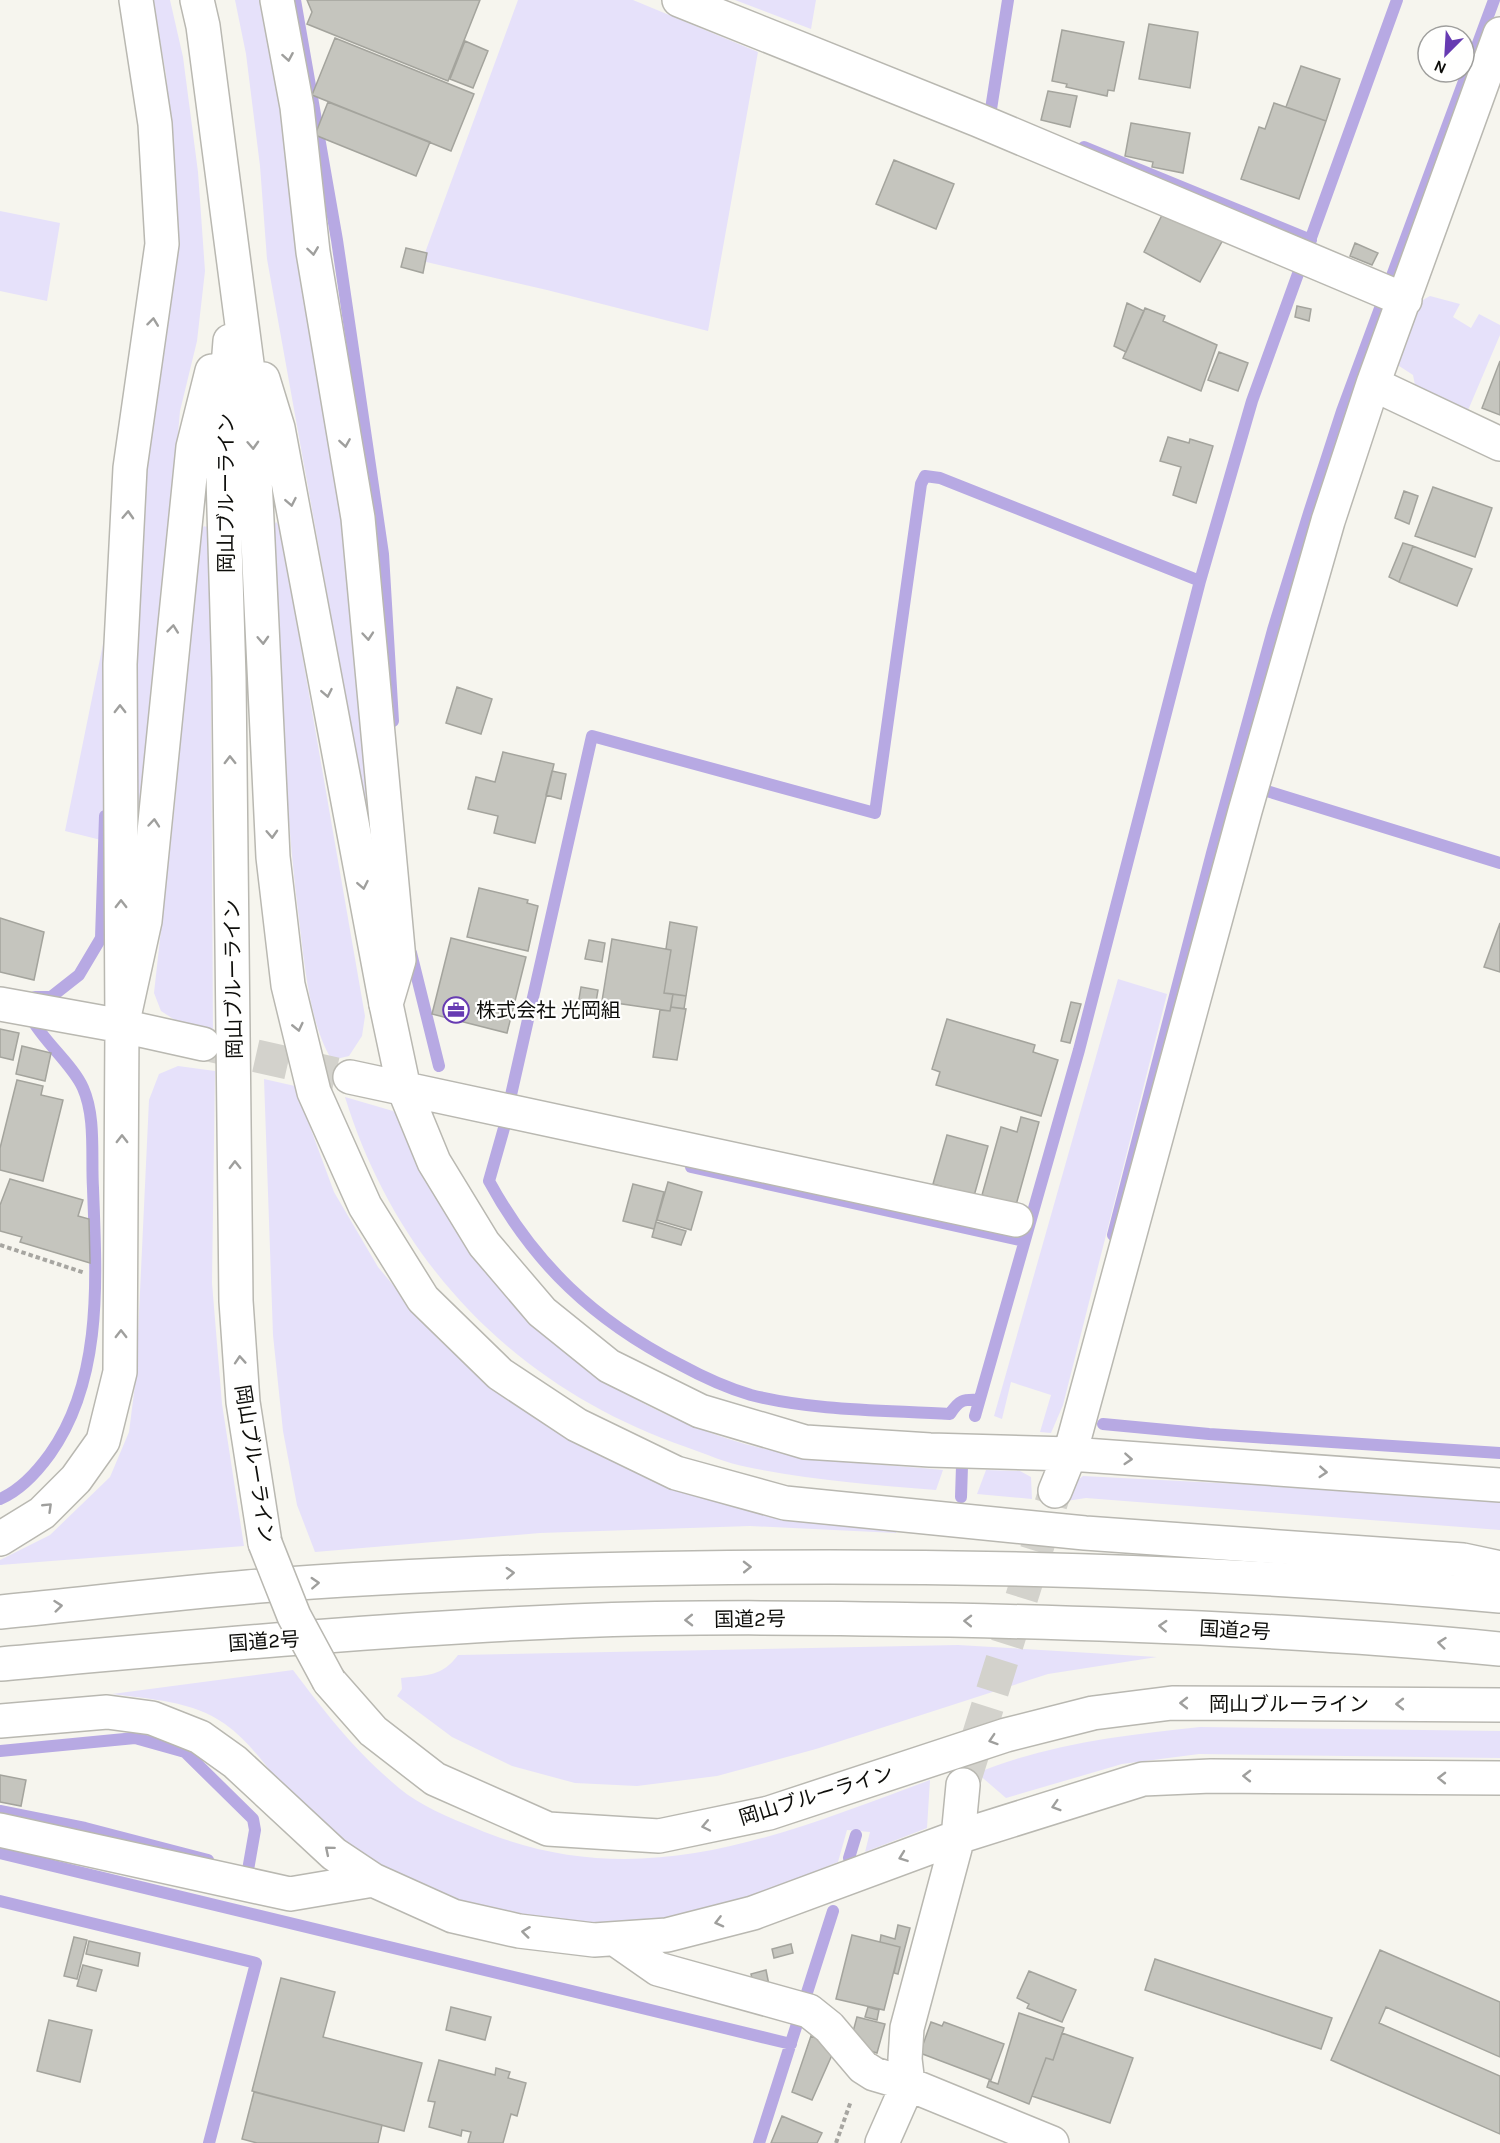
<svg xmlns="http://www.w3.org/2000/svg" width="1500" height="2143" viewBox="0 0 1500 2143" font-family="Karla,'Noto Sans JP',sans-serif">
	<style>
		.green { fill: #e6e1fa }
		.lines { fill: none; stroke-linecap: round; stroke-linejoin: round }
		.stream { stroke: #b7a9e3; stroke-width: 12 }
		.building { fill: #c5c5be; stroke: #a4a49d; stroke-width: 1.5 }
		.minor-tunnel { stroke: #d3d2cc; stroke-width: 33; stroke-dasharray: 33 16; stroke-linecap: butt }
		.minor-casing { stroke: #b9b8b1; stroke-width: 36 }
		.major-casing { stroke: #b9b8b1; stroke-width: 36 }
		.highway-casing { stroke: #b9b8b1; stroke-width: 36 }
		.path { stroke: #a7a6a1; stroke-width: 4; stroke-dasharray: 4.5 3; stroke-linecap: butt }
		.minor { stroke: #fff; stroke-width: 33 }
		.major { stroke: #fff; stroke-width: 33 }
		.highway { stroke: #fff; stroke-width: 33 }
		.major-bridge-casing { stroke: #b9b8b1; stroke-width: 36; stroke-linecap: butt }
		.major-bridge { stroke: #fff; stroke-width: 33 }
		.oneway { stroke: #9f9f9d }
		.labels { text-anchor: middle; stroke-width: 4.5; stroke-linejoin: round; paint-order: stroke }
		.street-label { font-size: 20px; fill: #0e0e0b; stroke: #fffffe }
		.poi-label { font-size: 20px; fill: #0e0e0b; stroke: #fffffe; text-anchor: start }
	</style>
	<rect width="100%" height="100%" fill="#f6f5ee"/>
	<path class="green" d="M153,0H170L183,57L198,172L205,271L197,341L180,411L135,915L131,790L140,482L161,373L172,290L176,201L166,75Z
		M235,0H264L348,522L380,932L336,643L267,259L260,166L246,54Z
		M518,0H633L758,52L708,331L547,290L422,261Z
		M735,0H816L811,29Z
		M0,211L60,223L47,301L0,291Z
		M1430,296L1460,304L1453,317L1471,328L1479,314L1500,325V335L1466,415L1417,395L1413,375L1393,362L1419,302Z
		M276,522L280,527L365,1016L362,1036L349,1056L332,1060C310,1025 305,968 300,928C283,796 280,661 272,528Z
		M200,526L210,527L213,1031L178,1022L161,1011L154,993L175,803Z
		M115,585L109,842L65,831Z
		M1118,979L1167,994L1063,1405L1051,1433L1040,1432L1051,1395L1011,1382L1002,1419L994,1416Z
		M178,1066L215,1071L212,1283L222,1404L244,1546L0,1565V1560L50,1535L110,1477L129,1432L136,1377L149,1100L159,1074Z
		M264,1079L295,1086L334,1192L378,1267L438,1339L506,1399L587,1450L673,1488L898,1525L896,1533L750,1526L540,1533L315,1552L297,1505L283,1431L273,1335Z
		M345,1097L393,1111L401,1119C432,1177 459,1240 502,1291C574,1377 684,1436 794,1455C843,1463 894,1465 943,1470L936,1490C873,1485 809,1480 747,1467C726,1463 706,1454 686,1447C519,1389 397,1266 345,1097Z
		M986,1470L1020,1471L1031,1477L1032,1499L977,1494Z
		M1083,1476L1430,1494L1500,1500V1530L1086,1498L1066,1501L1074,1483Z
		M958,1645L1157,1657L1048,1674L816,1749L717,1776L637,1786L575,1783L512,1766L452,1737L397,1696L402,1689L401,1678C426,1675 442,1677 458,1655Z
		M293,1670C327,1715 355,1751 399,1788C419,1805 450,1818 475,1828C637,1897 776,1837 930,1780L927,1828L865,1852L870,1832L847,1830L838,1862C797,1878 756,1898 715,1909C600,1941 471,1922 369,1860C358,1853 345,1846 335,1838C320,1826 305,1811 292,1797C269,1772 253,1744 225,1724C193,1701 149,1699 112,1694Z
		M1200,1727L1500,1731V1758L1199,1754L1122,1764L1006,1798L977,1773C1047,1744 1125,1735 1200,1727Z"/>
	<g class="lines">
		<path class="stream" d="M295,0L337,240L383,554L393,721
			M991,109L1008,0
			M1084,147L1311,240
			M1267,791L1500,863
			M411,953L439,1066
			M35,997H51L79,975L101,938L105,816
			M511,1095L592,736L875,813L921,484L925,476L940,478L1200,581
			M506,1121L489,1181C534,1264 595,1321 679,1364C701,1376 727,1388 751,1395C815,1411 884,1410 950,1414C959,1400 963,1399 979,1400
			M691,1167L1024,1241
			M1113,1235L1212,853L1273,630L1309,513L1342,411L1494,0
			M975,1416L1079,1050L1200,581L1252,401L1397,0
			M1103,1424L1209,1434L1500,1453
			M961,1497L962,1466
			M0,1499C21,1490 37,1472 50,1454C104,1378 96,1276 93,1188C91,1157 96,1117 83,1088C73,1065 44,1042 31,1018
			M0,1751L135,1738L185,1752L253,1819L255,1830L248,1870
			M0,1811L85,1828L208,1860
			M0,1853L791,2044
			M849,1858L856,1835
			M0,1901L256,1963L209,2143
			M759,2143L833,1911"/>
	</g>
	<path class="building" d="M307,0H480L448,81L307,24L312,12Z
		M1149,24L1198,32L1190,88L1139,79Z
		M1062,30L1124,42L1114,91L1108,90L1107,96L1066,87L1067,84L1052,81Z
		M335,38L474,94L451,151L312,95Z
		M465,41L488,51L473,88L450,79Z
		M1301,66L1340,79L1326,121L1286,107Z
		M1048,91L1077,96L1070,127L1041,120Z
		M328,102L430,142L416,176L315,135Z
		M1274,103L1326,121L1299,199L1241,179L1259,127L1265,129Z
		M1131,123L1190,133L1183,173L1152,167L1153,162L1125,156Z
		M894,160L954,184L936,229L876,204Z
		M1163,213L1197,230L1201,224L1225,236L1200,282L1144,252Z
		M1355,243L1378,253L1372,265L1350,256Z
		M406,248L427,253L423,273L401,267Z
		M1127,303L1144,311L1126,352L1114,346Z
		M1297,306L1311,309L1309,321L1295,317Z
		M1145,308L1165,316L1163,321L1217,345L1201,391L1123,358Z
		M1219,352L1248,363L1238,391L1208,380Z
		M1500,361V415L1482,408Z
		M1168,437L1189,443L1190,439L1213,446L1196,503L1173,495L1181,467L1160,461Z
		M1433,487L1492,508L1475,557L1415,536Z
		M1404,491L1418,496L1409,524L1395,518Z
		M1403,543L1413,546L1399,582L1389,577Z
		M1413,546L1472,569L1457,606L1399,582Z
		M457,687L492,699L481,734L446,723Z
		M503,752L554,764L535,843L494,833L498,816L468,809L476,777L495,782Z
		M552,771L566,774L561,799L546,795Z
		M479,888L528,900L527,903L538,906L528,951L467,937Z
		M0,918L44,932L34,980L0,972Z
		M670,922L697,927L686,996L664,993L671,950L666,949Z
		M1500,923V972L1484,967Z
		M451,938L526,957L507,1033L432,1014Z
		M612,939L671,950L664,993L673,994L670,1011L602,1001Z
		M589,940L605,943L602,962L585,959Z
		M581,987L598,990L595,1008L578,1005Z
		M673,994L686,996L684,1009L671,1007Z
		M1071,1002L1081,1004L1070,1043L1061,1041Z
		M671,1007L686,1009L677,1060L653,1057L660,1010L670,1011Z
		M947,1019L1035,1045L1033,1052L1058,1060L1041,1116L936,1085L940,1072L932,1069Z
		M0,1029L19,1033L13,1060L0,1057Z
		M22,1046L51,1053L45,1081L16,1074Z
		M17,1080L43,1086L41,1095L63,1100L43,1181L0,1170V1148Z
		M1021,1117L1039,1122L1016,1205L982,1195L1001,1127L1017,1132Z
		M947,1135L988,1146L974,1196L933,1184Z
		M10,1179L83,1200L78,1216L89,1219L90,1263L20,1242L22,1237L0,1231V1205Z
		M668,1182L702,1192L691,1230L657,1220Z
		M633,1184L664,1192L654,1229L623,1221Z
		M656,1222L686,1231L681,1245L652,1237Z
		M0,1775L26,1780L21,1806L0,1802Z
		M898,1925L910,1928L898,1974L894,1973L900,1947L880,1942L881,1935L895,1939Z
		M852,1935L900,1947L884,2010L836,1999Z
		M74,1937L87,1940L77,1979L64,1976Z
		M89,1941L140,1953L138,1966L86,1954Z
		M791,1944L793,1953L774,1958L772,1949Z
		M1380,1950L1500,2002V2057L1386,2007L1379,2023L1500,2076V2134L1331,2060Z
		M1155,1959L1332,2018L1321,2049L1145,1990Z
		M83,1965L102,1970L96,1991L77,1986Z
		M766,1970L769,1985L754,1988L751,1974Z
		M1029,1971L1076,1990L1062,2022L1027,2008L1029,2004L1017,1998Z
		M281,1978L335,1992L323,2037L422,2063L404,2131L252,2091Z
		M451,2007L491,2017L485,2040L446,2030Z
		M868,2007L879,2010L877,2020L865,2017Z
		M1019,2013L1064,2028L1053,2060L1046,2058L1029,2104L987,2087L989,2081L998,2084Z
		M857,2017L885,2024L877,2053L863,2049L851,2039Z
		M49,2020L92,2030L80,2082L37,2071Z
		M931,2022L942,2026L944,2022L1004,2044L991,2080L920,2053Z
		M1062,2033L1133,2058L1110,2123L1032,2096L1046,2058L1053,2060Z
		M811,2036L836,2046L812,2100L792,2092Z
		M439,2060L495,2075L496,2068L510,2072L508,2078L526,2083L517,2116L511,2114L503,2143H468L471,2132L462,2130L461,2136L429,2127L435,2102L428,2101Z
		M254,2092L382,2125L378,2143H257L242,2139Z
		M782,2116L822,2133L817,2143H771Z"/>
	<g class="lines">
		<path class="minor-tunnel" d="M208,1045L350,1077
			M963,1785L1055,1491"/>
		<g class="minor-casing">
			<path id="minor" d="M277,0L297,107L313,252L358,518L399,960L386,1004L404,1089L434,1162L484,1244L542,1312L609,1366L700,1411L805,1442L930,1450L1070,1454L1500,1485
				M679,0L978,120L1405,300
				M1373,384L1500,444
				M0,1004L122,1026L203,1044
				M350,1077L1016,1220
				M1055,1491L1070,1454L1245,811L1328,521L1373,384L1500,34
				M0,1539L42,1513L76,1479L103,1441L120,1372L122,1026L120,664L130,468L162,244L155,124L136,0
				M0,1721L107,1712L152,1718L200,1737L235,1762L334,1854L373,1880L453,1916L519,1931L594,1940L667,1935L753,1913L958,1837L1143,1779L1211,1776L1500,1778
				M0,1830L290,1894L373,1880
				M615,1939L658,1969L809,2011L829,2027L863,2067L874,2074L908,2084L1052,2143
				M882,2143L908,2084L905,2059L907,2028L958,1837L963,1785"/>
		</g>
		<g class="major-casing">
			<path id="major" d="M197,0L203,26L251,394L273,857L288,985L314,1092L365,1206L423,1299L500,1374L577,1425L676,1473L785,1503L1085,1533L1463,1560L1500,1568
				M230,341L222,443L229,678L236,1301L243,1402L265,1543
				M263,379L278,428L386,1004
				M122,1026L145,921L193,447L212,371
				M329,1681L373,1731L435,1779L548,1829L659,1836L769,1813L1006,1735L1093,1713L1172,1703L1500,1705"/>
		</g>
		<g class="highway-casing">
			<path id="highway" d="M0,1612C83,1604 165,1594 248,1587C396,1575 545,1570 693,1568C962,1564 1232,1571 1500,1596
				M0,1664C190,1647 381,1629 572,1621C698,1616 824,1618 950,1620C1133,1624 1317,1631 1500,1649"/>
		</g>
		<path class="path" d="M0,1245L85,1273
			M836,2143L851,2101"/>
		<use href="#minor" class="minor"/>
		<use href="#major" class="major"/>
		<use href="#highway" class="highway"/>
		<g class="major-bridge-casing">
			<path id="major-bridge" d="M265,1543L294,1616L329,1681"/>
		</g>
		<use href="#major-bridge" class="major-bridge"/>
	</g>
	<defs><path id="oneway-chevron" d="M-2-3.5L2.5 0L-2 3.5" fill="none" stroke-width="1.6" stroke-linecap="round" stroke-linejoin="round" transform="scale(1.5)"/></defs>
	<g class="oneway">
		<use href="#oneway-chevron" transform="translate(288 57) rotate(80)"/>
		<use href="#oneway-chevron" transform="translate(313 251) rotate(82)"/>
		<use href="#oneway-chevron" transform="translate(153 322) rotate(-83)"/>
		<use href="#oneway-chevron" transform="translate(345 443) rotate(81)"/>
		<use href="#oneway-chevron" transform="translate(253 445) rotate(87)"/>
		<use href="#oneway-chevron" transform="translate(291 502) rotate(79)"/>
		<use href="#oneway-chevron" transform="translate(128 515) rotate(-87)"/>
		<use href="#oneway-chevron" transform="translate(173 629) rotate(-84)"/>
		<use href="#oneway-chevron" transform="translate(368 636) rotate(85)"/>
		<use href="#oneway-chevron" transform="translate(263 640) rotate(87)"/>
		<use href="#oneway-chevron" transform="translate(327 693) rotate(79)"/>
		<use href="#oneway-chevron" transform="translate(120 709) rotate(-90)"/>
		<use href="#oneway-chevron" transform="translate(230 760) rotate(-91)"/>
		<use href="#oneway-chevron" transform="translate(154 823) rotate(-85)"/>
		<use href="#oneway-chevron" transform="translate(272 834) rotate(87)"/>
		<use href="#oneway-chevron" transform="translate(363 885) rotate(79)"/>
		<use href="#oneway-chevron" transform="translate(121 904) rotate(-90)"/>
		<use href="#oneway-chevron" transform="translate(298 1027) rotate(77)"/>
		<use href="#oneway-chevron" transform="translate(122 1139) rotate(-90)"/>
		<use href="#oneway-chevron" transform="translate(235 1165) rotate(-91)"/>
		<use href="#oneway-chevron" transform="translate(121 1334) rotate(-90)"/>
		<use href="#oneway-chevron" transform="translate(240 1360) rotate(-94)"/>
		<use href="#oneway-chevron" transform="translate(1128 1459) rotate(4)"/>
		<use href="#oneway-chevron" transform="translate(1323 1472) rotate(4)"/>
		<use href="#oneway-chevron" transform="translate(48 1507) rotate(-44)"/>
		<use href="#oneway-chevron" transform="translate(747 1567) rotate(-1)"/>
		<use href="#oneway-chevron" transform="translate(510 1573) rotate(-3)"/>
		<use href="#oneway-chevron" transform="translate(315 1583) rotate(-3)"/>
		<use href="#oneway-chevron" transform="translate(58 1606) rotate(-6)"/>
		<use href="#oneway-chevron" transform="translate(689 1620) rotate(179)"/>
		<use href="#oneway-chevron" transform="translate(968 1621) rotate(-179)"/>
		<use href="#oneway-chevron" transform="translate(1163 1626) rotate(-177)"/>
		<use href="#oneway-chevron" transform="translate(1442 1643) rotate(-174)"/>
		<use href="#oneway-chevron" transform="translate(1184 1703) rotate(-180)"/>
		<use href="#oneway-chevron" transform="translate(1400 1704) rotate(-180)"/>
		<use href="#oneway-chevron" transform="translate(993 1740) rotate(162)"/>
		<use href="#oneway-chevron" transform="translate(1247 1776) rotate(-179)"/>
		<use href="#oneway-chevron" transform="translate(1442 1778) rotate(-179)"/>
		<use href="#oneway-chevron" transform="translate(1056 1806) rotate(163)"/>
		<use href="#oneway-chevron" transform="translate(706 1826) rotate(168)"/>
		<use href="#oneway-chevron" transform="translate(329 1850) rotate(-140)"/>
		<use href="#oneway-chevron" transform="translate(903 1857) rotate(160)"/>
		<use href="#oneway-chevron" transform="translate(719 1922) rotate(166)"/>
		<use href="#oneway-chevron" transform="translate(526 1932) rotate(-173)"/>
	</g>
	<defs>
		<g id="office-ring" transform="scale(1.35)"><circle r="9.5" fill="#fffffe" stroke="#673bb2" stroke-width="1.5"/><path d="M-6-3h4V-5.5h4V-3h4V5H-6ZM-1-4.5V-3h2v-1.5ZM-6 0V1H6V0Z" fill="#673bb2"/></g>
	</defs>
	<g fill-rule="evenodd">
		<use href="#office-ring" x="456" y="1010"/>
	</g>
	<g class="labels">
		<g class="street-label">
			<text transform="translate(226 493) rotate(-90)" y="7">岡山ブルーライン</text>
			<text transform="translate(233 979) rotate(-91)" y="7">岡山ブルーライン</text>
			<text transform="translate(255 1464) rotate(81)" y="7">岡山ブルーライン</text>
			<text transform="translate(750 1619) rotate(-1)" y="7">国道2号</text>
			<text transform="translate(1235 1630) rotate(3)" y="7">国道2号</text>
			<text transform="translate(264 1641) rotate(-4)" y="7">国道2号</text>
			<text x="1289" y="1711">岡山ブルーライン</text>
			<text transform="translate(816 1795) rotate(-17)" y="7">岡山ブルーライン</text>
		</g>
		<g class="poi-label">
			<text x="476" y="1017">株式会社 光岡組</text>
		</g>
	</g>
	<g transform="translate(1446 54) rotate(204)"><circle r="28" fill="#fffffe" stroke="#9f9f9d" stroke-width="1.5"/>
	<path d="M0-4.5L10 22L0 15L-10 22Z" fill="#673bb2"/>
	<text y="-9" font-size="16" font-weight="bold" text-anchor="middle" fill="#0e0e0b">N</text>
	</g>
</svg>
